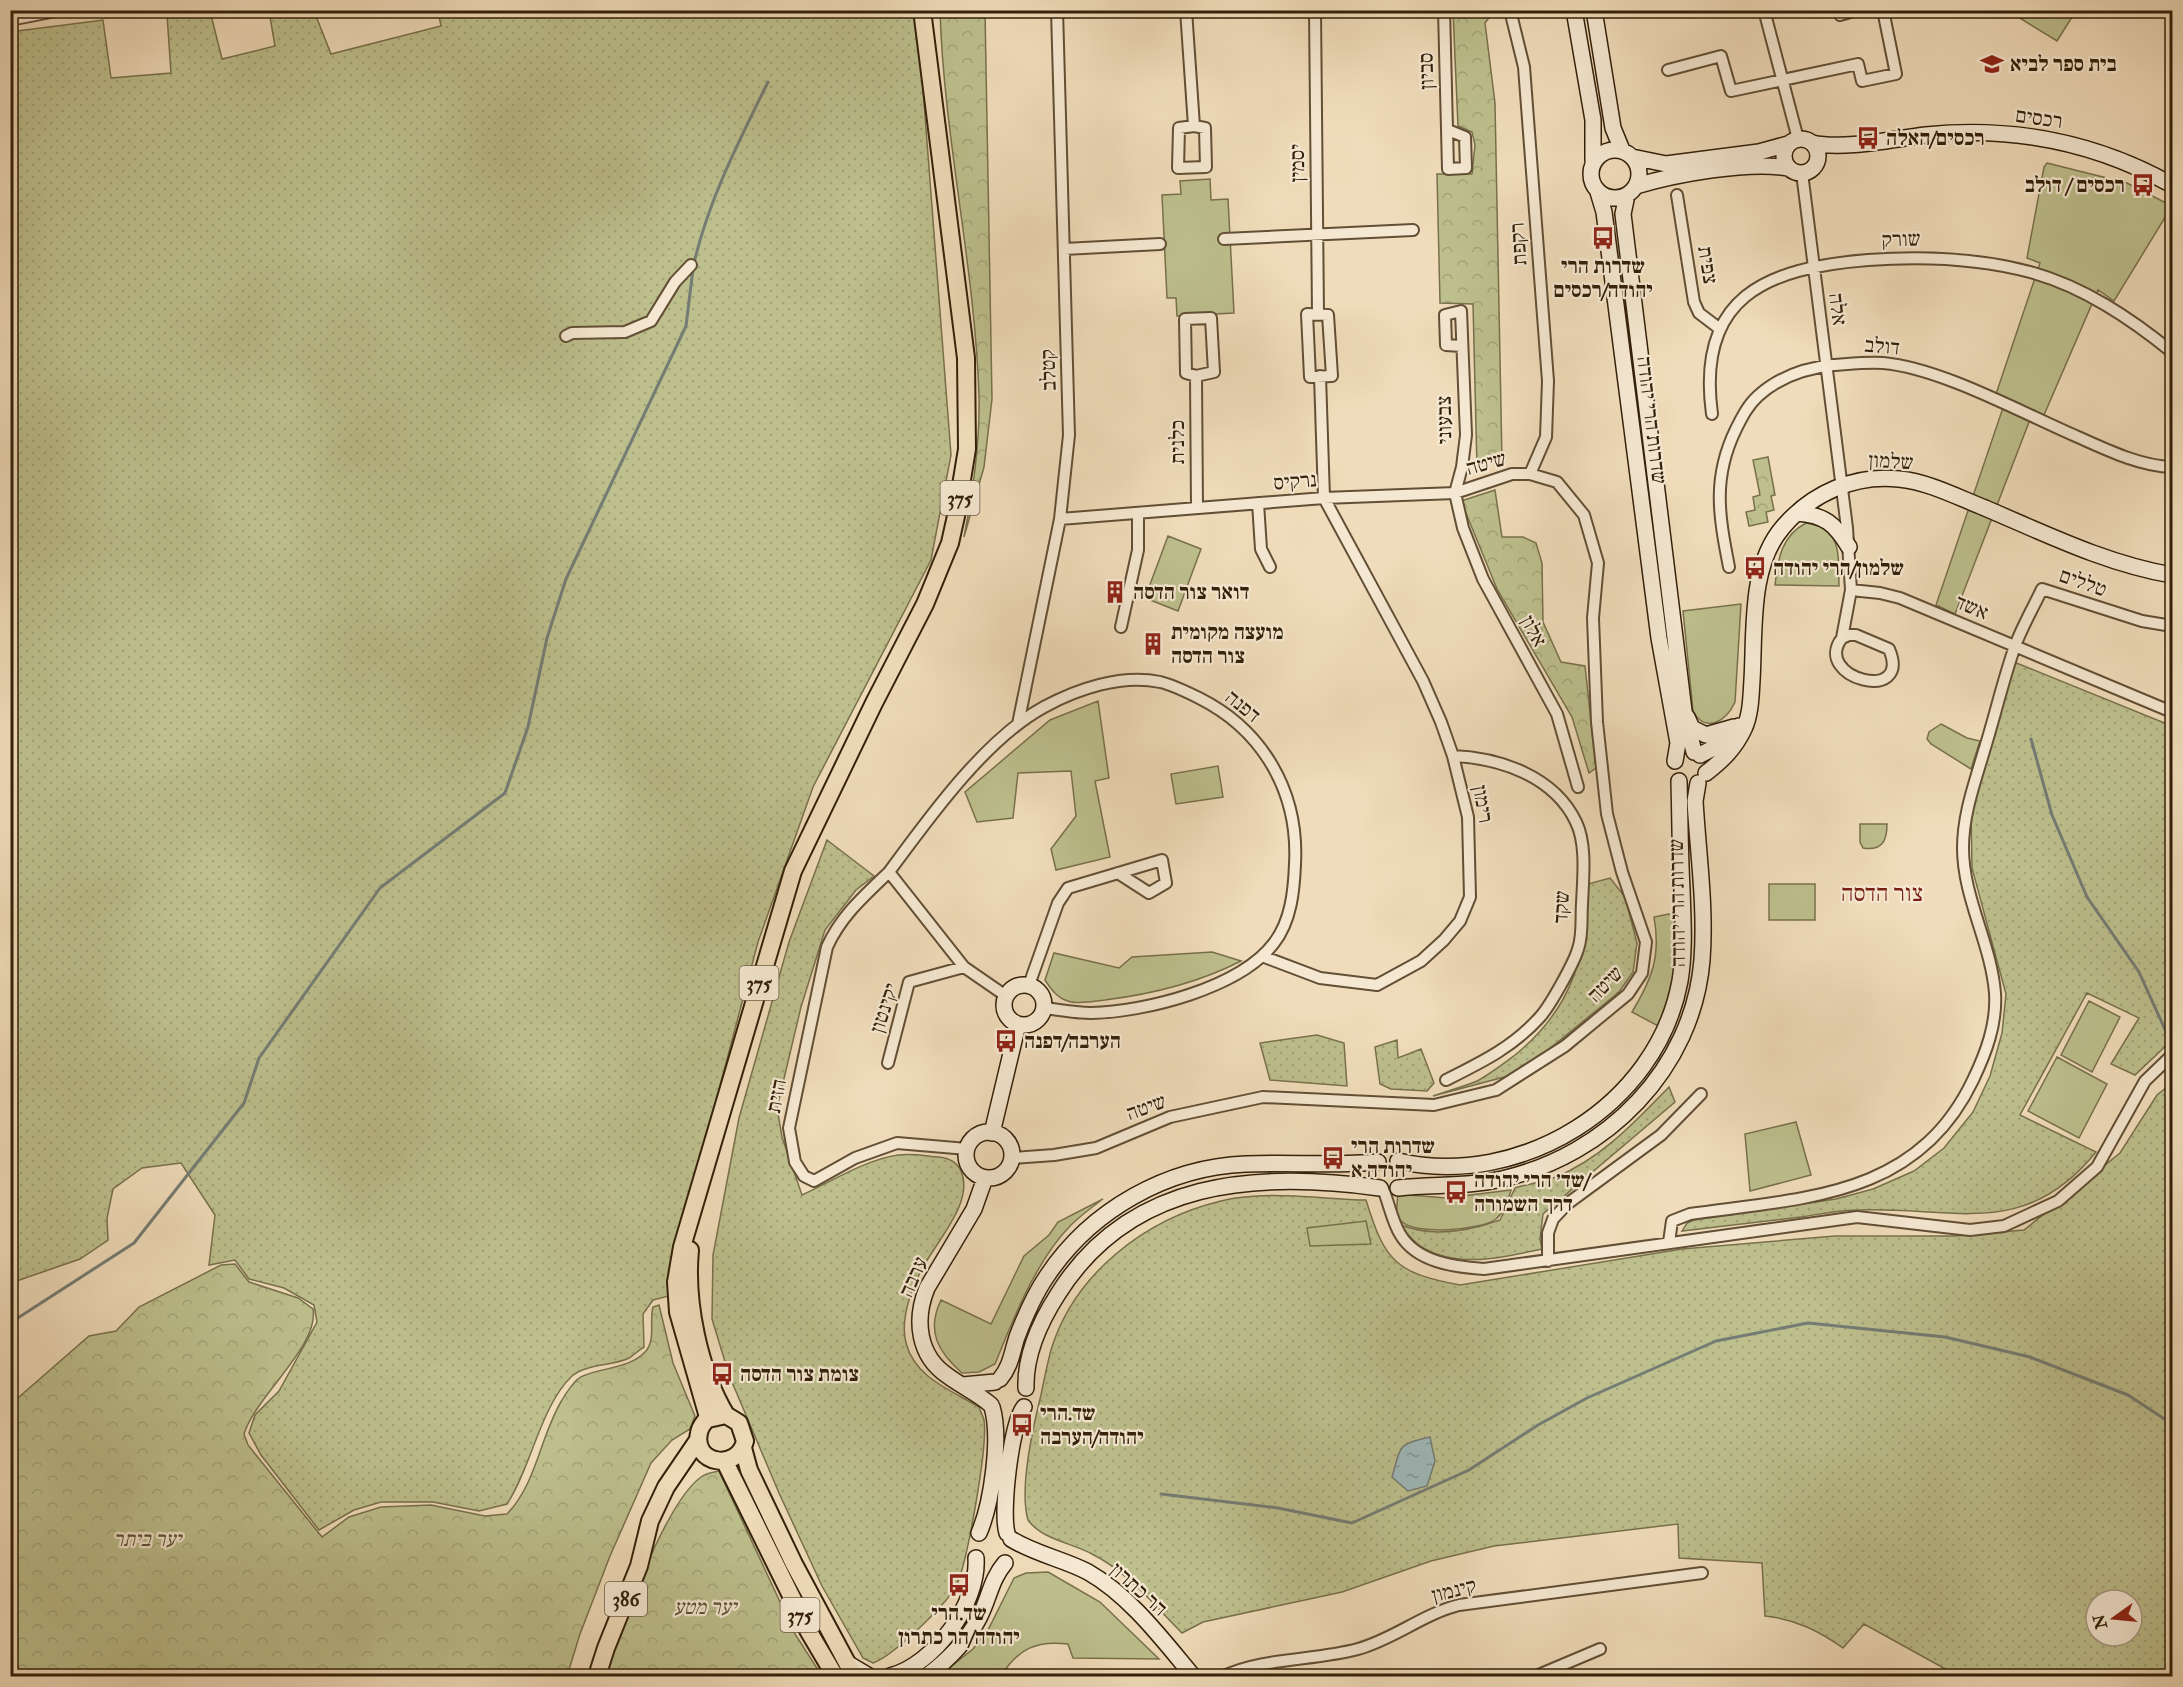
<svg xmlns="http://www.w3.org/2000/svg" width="2183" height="1687" viewBox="0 0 2183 1687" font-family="'IM FELL Double Pica','Frank Ruhl Libre',serif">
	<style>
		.grass { fill: url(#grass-dots); stroke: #78704b; stroke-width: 1.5; fill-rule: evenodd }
		.forest { fill: url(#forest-crowns); stroke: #78704b; stroke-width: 1.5 }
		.park { fill: #bdbf8d; stroke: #78704b; stroke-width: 1.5 }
		.water { fill: url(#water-ripples); stroke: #747c74; stroke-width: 1.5 }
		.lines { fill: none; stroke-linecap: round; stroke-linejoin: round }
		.stream { stroke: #747c74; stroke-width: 3 }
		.street-casing { stroke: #624f35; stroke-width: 14 }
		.secondary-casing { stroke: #332009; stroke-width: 18 }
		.primary-casing { stroke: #332009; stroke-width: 20 }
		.street { stroke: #f5e8d2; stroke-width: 10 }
		.secondary { stroke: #f5e8d2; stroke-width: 15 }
		.primary { stroke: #f0dcba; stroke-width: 16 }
		.labels { text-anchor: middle; stroke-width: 4.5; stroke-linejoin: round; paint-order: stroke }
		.shield { fill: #f5e8d2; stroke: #6d5c45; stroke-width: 1.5 }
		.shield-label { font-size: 20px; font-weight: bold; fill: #332009 }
		.poi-label { font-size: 21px; font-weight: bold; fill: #332009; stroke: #f5e8d2; text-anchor: start }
		.street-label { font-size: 21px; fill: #332009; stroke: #f5e8d2 }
		.park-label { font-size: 21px; font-style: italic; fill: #5c5031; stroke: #f5e8d2 }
		.quarter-label { font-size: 24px; fill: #7a1f14; stroke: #f5e8d2 }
	</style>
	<defs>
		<pattern id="grass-dots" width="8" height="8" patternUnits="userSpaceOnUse" patternTransform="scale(1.5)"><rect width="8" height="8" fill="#bdbf8d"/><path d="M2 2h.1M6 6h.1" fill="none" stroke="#a3a478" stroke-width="1.8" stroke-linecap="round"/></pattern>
		<pattern id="forest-crowns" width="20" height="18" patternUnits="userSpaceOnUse" patternTransform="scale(1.5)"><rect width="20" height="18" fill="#bdbf8d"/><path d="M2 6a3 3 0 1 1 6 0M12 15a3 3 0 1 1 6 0" fill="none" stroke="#a3a478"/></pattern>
		<pattern id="water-ripples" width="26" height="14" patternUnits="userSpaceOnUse" patternTransform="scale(1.5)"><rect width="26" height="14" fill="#9fb9bb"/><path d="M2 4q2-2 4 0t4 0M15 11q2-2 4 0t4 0" fill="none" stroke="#829696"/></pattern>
	</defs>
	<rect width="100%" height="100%" fill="#f0dcba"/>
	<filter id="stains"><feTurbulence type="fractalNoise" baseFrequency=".00333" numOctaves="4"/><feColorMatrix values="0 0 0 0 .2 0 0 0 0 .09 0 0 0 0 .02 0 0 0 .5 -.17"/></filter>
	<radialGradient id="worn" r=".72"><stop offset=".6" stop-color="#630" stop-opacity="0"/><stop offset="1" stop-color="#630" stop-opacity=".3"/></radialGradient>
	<path class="grass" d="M191,11H210L222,59L275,46L269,11H314L331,54L441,26L438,11H917L951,455L931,560L813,787L758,942L689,1203L673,1295L653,1300L643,1314L644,1347C639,1350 634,1355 629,1358C613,1366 586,1364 572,1376C541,1405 531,1468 507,1504L479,1511L433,1502H381L354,1510L319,1530L261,1455L249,1433L255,1415L279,1391L317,1322L314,1305L284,1288L249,1279L235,1260L209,1265L215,1215L181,1163L142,1168L113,1189L107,1218L108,1240L80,1259L11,1283L10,32L103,20L111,78L171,73L167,15Z
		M2014,662L2172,726V1040L2135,1075L2111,1064L2139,1018L2087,993L2020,1115L2096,1152C2025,1240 1955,1207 1860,1210C1840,1210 1820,1214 1801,1217C1761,1222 1722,1226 1682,1231L1687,1223L1694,1220L1836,1199L1873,1189L1914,1171L1944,1148L1973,1112L1990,1076L2002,1033L2006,994L1972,868L1971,812Z
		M827,840L874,876L856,890L825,930L801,1007L777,1108L782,1137L802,1195C832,1181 865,1160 898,1155C911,1153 926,1156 939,1157C948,1158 957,1162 961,1171C975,1202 935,1243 922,1269C911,1289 900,1320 906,1343C915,1378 951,1390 979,1407C980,1411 983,1416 984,1420C988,1446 968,1556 958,1582C951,1601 893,1656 873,1663L863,1658L822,1586L779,1493L729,1375L712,1319L713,1255L739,1118L789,942Z
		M1610,878L1625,897L1637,943L1633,972L1619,992L1532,1063L1508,1076L1433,1096C1447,1091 1463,1087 1477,1081C1490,1074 1503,1064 1515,1055C1574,1007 1585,957 1588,884Z
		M1317,1035L1344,1043L1347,1086L1270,1080L1260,1043Z
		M1397,1040L1398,1058L1421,1049L1434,1083L1427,1091L1391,1089L1380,1084L1375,1047Z
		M2172,1083V1676H1958L1864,1624L1843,1648C1819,1631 1795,1619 1765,1616L1762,1563L1679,1558L1678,1524L1494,1546L1431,1561L1342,1592L1203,1622L1182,1633C1154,1605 1128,1572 1092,1554C1072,1543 1041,1539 1028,1520C1019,1489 1033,1427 1041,1395C1044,1380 1047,1365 1051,1350C1074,1274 1145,1219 1221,1201C1266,1190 1319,1199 1366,1200C1385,1262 1396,1273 1460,1285L1682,1249L1835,1236H1954L2024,1230L2120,1153L2157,1095ZM2096,1600H2132V1636H2096Z
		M1669,1087L1675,1102L1543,1214L1540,1239L1542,1249C1504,1257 1455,1270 1419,1245C1412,1240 1405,1231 1399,1224C1431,1238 1469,1231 1500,1220L1515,1188C1528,1184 1543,1182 1556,1177C1602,1158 1635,1122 1669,1087Z"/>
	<path class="forest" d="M940,11H985L992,399L984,467L964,537C973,490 980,444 979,396C975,267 944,140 940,11Z
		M1453,11H1494L1485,23L1495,103L1502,461L1477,468L1473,304L1440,303L1437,174H1472L1475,145L1472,132L1458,126Z
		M1768,457L1775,495L1771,496L1774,510L1766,512L1768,522L1749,526L1746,512L1755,510L1753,497L1760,495L1753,460Z
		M1495,490L1502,537H1523L1536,543L1542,563L1543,622L1561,662L1585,666L1596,768L1589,773L1572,717L1497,589L1461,501Z
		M235,1264L249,1282L298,1298L313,1309C320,1345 255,1397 244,1434L248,1445L322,1537L349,1517L381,1507L431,1505L485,1516L507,1514C537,1483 540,1436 562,1400C566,1393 576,1378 583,1376C603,1367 630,1369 646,1351C656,1339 649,1320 653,1307L659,1305L673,1363L695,1416L690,1429L672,1440L651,1463L610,1556L580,1634L567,1676H11V1404L89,1336L116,1331L139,1307L221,1265Z
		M719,1471L795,1634L822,1676H606C618,1632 665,1503 701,1477C706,1473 713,1472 719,1471Z"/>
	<path class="park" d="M2019,10L2069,11L2074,14L2057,41L2015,15Z
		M2047,163L2127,183L2172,206L2114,301L2098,290L2044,415L2031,417L1955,614L1936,605L2006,399L1996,394L2040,263L2027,258L2044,167Z
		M1210,179L1211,200L1228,199L1234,313L1177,316L1176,298H1167L1162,195L1181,194L1180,181Z
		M1806,523C1843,528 1838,556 1839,586L1775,585C1778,559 1781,536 1806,523Z
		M1168,536L1201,549L1178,611L1145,598Z
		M1741,604L1735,702C1727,720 1706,735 1693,711L1683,611Z
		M1098,701L1109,778L1095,781L1110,857L1056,870L1051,849L1076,816L1071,771L1018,773L1013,818L977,822L965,792L1050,720Z
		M1941,724L1967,738L1980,741L1971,769L1931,744L1927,739L1929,732Z
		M1218,766L1223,797L1176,804L1171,774Z
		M1860,824H1887C1887,841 1882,851 1863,848L1860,842Z
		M1769,884H1815V920H1769Z
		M1679,912L1674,986L1660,1027L1632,1012C1652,979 1661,956 1654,917Z
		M1212,952L1241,961C1198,983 1153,994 1105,1000C1094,1001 1078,1005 1068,1001C1057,998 1051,989 1045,980L1054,953L1119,968L1132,957Z
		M2089,1001L2120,1017L2092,1072L2061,1055Z
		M2057,1057L2107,1084L2079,1138L2028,1111Z
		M1796,1122L1811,1175L1750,1191L1745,1134Z
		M1511,1190C1508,1201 1505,1211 1496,1219C1481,1230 1415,1236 1401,1221C1395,1215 1397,1203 1398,1194L1446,1198Z
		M1103,1199C1092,1207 1080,1216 1070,1226C1036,1261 1013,1319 995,1364L979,1372L962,1373C938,1352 926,1331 941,1300L991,1324L1024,1256L1049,1235L1058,1222Z
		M1366,1221L1371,1244L1310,1246L1307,1228Z
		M1048,1572L1100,1602L1159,1659L1073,1658L1068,1644C1036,1640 1018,1649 1001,1676H955L944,1672L973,1649L989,1628L1014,1578L1026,1573Z"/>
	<path class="water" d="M1430,1437L1435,1461L1427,1486L1408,1491L1392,1477C1401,1446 1397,1444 1430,1437Z"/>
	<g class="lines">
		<path class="stream" d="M694,263C709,199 739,141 768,82
			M2031,739L2052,815L2087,897L2139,972L2172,1045
			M10,1323L134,1243L244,1103L259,1058L380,888L505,793L528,727L547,638L566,579L686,326L693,269
			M1161,1494L1278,1508L1352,1523L1469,1470L1538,1425L1587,1398L1716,1341L1808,1323L1945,1337L2030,1357L2128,1395L2172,1424"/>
		<g class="street-casing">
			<path id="street" d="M1186,10L1194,126
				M1315,10L1318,314
				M1444,10L1448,169L1466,168L1465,137L1448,130
				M1510,10L1524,67L1548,381L1546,437L1530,474
				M1764,10L1798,139
				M1840,15L1857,10
				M10,20L61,10
				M1668,70L1721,56L1731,91L1858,64L1862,81L1896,74L1883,10
				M1194,126L1205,128L1206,167L1178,168L1179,128Z
				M1802,173L1847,528L1851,590L1880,593L1900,598L2172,712
				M1677,195L1694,302L1699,313L1720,329
				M1224,239L1413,230
				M1064,249L1160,244
				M1307,314L1328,315L1332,376L1310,377Z
				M1211,318L1214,372L1196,376L1186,373L1185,319Z
				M566,336L572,333L625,332L651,321L675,282L691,265
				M1461,346L1446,345L1445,315L1461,311L1466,435L1462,467L1455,493L1463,528L1483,579L1557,714L1578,787
				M1196,376L1197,508
				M1712,414C1696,297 1766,268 1868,260C1923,256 1977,258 2030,272C2084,287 2130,318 2172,352
				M1258,503L1261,549L1270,567
				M1729,567C1719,516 1712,478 1736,429C1742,417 1748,405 1758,396C1779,377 1805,368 1833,365C1849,364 1866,362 1883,363C1941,368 2022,413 2078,437C2107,450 2140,466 2172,467
				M1121,627L1138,550V513
				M1849,635H1856L1889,649C1913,705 1811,678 1842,638Z
				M1842,638L1851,590
				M1018,724L1060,519L1069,435L1057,10
				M889,872C864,896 841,916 827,947L789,1128L795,1162L804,1176L814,1181L855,1158L897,1143L967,1149
				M1262,956L1320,978L1377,985L1421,961L1444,940L1460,921L1470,897L1468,817L1453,756L1441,722L1423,681L1324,498L1320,376
				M1029,985L1058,903L1068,888L1162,860L1166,883L1149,893L1118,873
				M1006,996L964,967L889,872C928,819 985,739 1044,707C1077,689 1121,674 1160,682C1173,685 1187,692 1199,698C1263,730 1299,792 1295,864C1294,891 1291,921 1274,943C1240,988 1145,1012 1091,1013C1076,1013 1060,1010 1045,1008
				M888,1063L909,982L964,967
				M1446,1080C1482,1062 1513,1047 1540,1017C1550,1006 1574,963 1578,949C1583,936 1581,917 1582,904C1583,879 1587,844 1576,822C1554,776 1500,758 1453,756
				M1012,1158L1054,1155L1096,1148L1170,1117L1263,1097L1434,1105L1496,1090L1565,1046L1628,994L1642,973L1646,942L1622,872L1607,814L1597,722L1593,618L1598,563L1584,515L1557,482L1530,474H1512L1455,493L1324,498L1060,519
				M1383,1189C1389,1203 1392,1221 1400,1234C1416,1262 1454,1267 1484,1269L1857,1217L1970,1230L2004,1226L2058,1201L2097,1167L2145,1081L2172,1055
				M1669,1242L1672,1221L1690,1214C1803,1198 1917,1198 1973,1080C1986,1053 1997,1024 1995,993C1991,943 1963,898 1963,848C1963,814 1975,782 1984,751C1995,716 2003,680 2015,646C2022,627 2033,608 2042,589L2142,621L2172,626
				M1548,1261V1233L1553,1219L1567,1204L1661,1135L1701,1094
				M1224,1676C1267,1657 1313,1661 1358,1649C1394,1639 1423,1614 1459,1605L1702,1573
				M1536,1676L1600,1649"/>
		</g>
		<g class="secondary-casing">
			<path id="secondary" d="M1574,10L1593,120V161
				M1594,10L1613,128L1622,150
				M1784 156a17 17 0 1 1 34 0a17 17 0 1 1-34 0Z
				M1812,143C1845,150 1892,139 1926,135C2013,126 2097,143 2172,185
				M1591 174a24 24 0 1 1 48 0a24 24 0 1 1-48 0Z
				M1632,157L1666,164L1759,152L1788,144
				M1636,186C1676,174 1748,161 1788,168
				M1598,192L1604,212L1659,638L1678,743L1675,761
				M1627,195L1623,214L1684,711L1694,752
				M1797,513C1825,515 1835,524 1849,547
				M1687,717L1692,728L1706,735L1734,727
				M1700,755L1719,745L1739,726
				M1706,773C1723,760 1735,748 1744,729C1751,714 1751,695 1752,680C1755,631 1749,566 1783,527C1812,493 1855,474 1899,479C1929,482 1957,497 1985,508C2046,534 2107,564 2172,575
				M1004 1005a20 20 0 1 1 40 0a20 20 0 1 1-40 0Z
				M966 1155a23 23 0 1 1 46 0a23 23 0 1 1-46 0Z
				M992,1133L1018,1024
				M1398,1161C1520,1189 1657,1106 1680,981C1685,950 1683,921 1682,890C1680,854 1680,818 1679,781
				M985,1178L974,1209L927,1288C914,1320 918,1356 948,1376C963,1387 977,1393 991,1405
				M1398,1188C1433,1184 1468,1187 1502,1179C1607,1155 1693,1069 1702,960C1706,907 1698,853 1695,801L1698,783
				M1000,1379C1011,1366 1012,1352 1017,1337C1025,1316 1034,1295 1047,1276C1091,1210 1167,1167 1246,1164C1290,1162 1334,1166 1378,1162
				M963,1385L995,1382
				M1026,1388C1025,1356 1040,1322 1058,1294C1130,1179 1257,1171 1380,1188
				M979,1533C992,1503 1001,1437 992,1407
				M1007,1533C1001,1512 1011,1424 1024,1407
				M1011,1539C1035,1554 1063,1559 1088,1572C1130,1596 1162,1639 1193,1676
				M847,1663L869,1676
				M890,1676C934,1665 979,1603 976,1558
				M927,1676C948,1660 967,1641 979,1618C989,1599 991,1579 1005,1563"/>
		</g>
		<g class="primary-casing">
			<path id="primary" d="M690,1250C685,1302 699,1370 726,1415
				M708,1419L726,1415L739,1423L745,1441C738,1472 692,1464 699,1433C700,1426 705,1422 708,1417L678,1312L676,1282L682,1247L793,871L874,703L925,604L950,543L956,516L967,449L966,358L922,10
				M743,1448L749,1470L794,1564L854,1676
				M725,1462L809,1632L835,1676
				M597,1676L606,1648L639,1566L650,1521L666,1487L698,1440"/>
		</g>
		<use href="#street" class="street"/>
		<use href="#secondary" class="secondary"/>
		<use href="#primary" class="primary"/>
	</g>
	<defs>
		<g id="school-bare" transform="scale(1.8)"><path d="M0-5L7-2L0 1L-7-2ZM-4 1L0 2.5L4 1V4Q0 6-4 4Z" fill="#8f2418" stroke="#f5e8d2" stroke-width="2.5" paint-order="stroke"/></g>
		<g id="bus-bare" transform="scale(1.8)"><path d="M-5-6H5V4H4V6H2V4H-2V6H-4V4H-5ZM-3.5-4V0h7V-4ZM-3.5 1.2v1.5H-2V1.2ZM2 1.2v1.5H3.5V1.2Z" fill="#8f2418" stroke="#f5e8d2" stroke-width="2.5" paint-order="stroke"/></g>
		<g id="building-bare" transform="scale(1.8)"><path d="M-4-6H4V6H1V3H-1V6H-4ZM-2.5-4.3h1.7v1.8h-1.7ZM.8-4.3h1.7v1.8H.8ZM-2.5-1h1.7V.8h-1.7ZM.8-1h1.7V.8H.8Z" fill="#8f2418" stroke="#f5e8d2" stroke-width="2.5" paint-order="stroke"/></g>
	</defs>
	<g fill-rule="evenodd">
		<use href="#school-bare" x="1992" y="64"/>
		<use href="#bus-bare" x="1868" y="138"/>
		<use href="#bus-bare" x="2143" y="185"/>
		<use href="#bus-bare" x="1603" y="238"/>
		<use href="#bus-bare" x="1755" y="568"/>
		<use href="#building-bare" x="1115" y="592"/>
		<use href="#building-bare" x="1153" y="644"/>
		<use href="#bus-bare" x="1006" y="1041"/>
		<use href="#bus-bare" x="1333" y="1158"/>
		<use href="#bus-bare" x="1456" y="1192"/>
		<use href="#bus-bare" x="722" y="1374"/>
		<use href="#bus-bare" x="1022" y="1425"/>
		<use href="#bus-bare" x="959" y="1585"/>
	</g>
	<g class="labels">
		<g class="shield">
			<rect x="940.5" y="481" width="39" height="34" rx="4.5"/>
			<rect x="739.5" y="966" width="39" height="34" rx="4.5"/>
			<rect x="605" y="1582" width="42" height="34" rx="4.5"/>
			<rect x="780.5" y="1598" width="39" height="34" rx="4.5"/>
		</g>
		<g class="shield-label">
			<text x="960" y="505">375</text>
			<text x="759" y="990">375</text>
			<text x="626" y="1606">386</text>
			<text x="800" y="1622">375</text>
		</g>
		<g class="poi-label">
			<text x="2010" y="71">בית ספר לביא</text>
			<text x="1886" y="145">רכסים/האלה</text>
			<text x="2125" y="192" text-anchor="end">רכסים / דולב</text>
			<text x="1603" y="273" text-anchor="middle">שדרות הרי<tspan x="1603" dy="24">יהודה/רכסים</tspan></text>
			<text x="1773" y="575">שלמון/הרי יהודה</text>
			<text x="1133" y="599">דואר צור הדסה</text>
			<text x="1171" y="639">מועצה מקומית<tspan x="1171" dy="24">צור הדסה</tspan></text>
			<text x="1024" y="1048">הערבה/דפנה</text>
			<text x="1351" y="1153">שדרות הרי<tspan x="1351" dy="24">יהודה א</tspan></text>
			<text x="1474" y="1187">שד׳ הרי יהודה/<tspan x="1474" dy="24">דרך השמורה</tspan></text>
			<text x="740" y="1381">צומת צור הדסה</text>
			<text x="1040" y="1420">שד.הרי<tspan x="1040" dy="24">יהודה/הערבה</tspan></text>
			<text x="959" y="1620" text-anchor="middle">שד.הרי<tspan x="959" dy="24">יהודה/הר כתרון</tspan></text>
		</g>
		<g class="street-label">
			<text transform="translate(1426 71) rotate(-92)" y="7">סביון</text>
			<text transform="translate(2039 118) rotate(8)" y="7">רכסים</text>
			<text transform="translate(1297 163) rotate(-91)" y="7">יסמין</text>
			<text transform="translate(1901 239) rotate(-2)" y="7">שורק</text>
			<text transform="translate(1518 244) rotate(-94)" y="7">רקפת</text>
			<text transform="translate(1708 265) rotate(81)" y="7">צפית</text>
			<text transform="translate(1838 309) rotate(83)" y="7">אלה</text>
			<text transform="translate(1882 346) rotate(5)" y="7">דולב</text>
			<text transform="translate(1048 370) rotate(-92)" y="7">קטלב</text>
			<text transform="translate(1444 420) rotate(-91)" y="7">צבעוני</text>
			<text transform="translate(1652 420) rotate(83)" y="7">שדרות הרי יהודה</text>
			<text transform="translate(1177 442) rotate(-90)" y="7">כלנית</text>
			<text transform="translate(1891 461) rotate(3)" y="7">שלמון</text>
			<text transform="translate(1486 463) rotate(-16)" y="7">שיטה</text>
			<text transform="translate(1295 481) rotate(-5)" y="7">נרקיס</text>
			<text transform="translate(2083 582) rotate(19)" y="7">טללים</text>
			<text transform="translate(1972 607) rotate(23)" y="7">אשד</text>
			<text transform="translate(1534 631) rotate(62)" y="7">אלון</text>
			<text transform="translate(1243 706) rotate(39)" y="7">דפנה</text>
			<text transform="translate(1483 804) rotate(80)" y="7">רימון</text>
			<text transform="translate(1677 903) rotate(-91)" y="7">שדרות הרי יהודה</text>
			<text transform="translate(1561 907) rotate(-87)" y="7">שקד</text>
			<text transform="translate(1605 984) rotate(-46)" y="7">שיטה</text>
			<text transform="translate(884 1008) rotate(-72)" y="7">יקינטון</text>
			<text transform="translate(776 1096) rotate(-79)" y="7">הזית</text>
			<text transform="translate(1146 1107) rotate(-20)" y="7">שיטה</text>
			<text transform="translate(913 1277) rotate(-66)" y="7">ערבה</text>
			<text transform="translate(1139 1589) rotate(42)" y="7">הר כתרון</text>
			<text transform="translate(1454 1590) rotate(-14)" y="7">קינמון</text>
		</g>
		<g class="park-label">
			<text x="147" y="1546">יער ביתר</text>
			<text x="705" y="1614">יער מטע</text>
		</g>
		<g class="quarter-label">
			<text x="1882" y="901">צור הדסה</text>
		</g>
	</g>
	<rect width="2183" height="1687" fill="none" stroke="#f0dcba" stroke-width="36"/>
	<rect x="12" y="12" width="2159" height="1663" fill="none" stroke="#332009" stroke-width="3"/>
	<rect x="18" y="18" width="2147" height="1651" fill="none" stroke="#332009" stroke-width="1.5"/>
	<g transform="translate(2114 1618) rotate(255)"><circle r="28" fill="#f5e8d2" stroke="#a79882" stroke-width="1.5"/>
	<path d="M0-4.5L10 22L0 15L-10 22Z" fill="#8f2418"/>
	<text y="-9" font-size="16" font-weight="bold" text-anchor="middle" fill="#332009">N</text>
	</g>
	<rect width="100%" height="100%" filter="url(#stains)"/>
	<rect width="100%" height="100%" fill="url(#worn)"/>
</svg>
